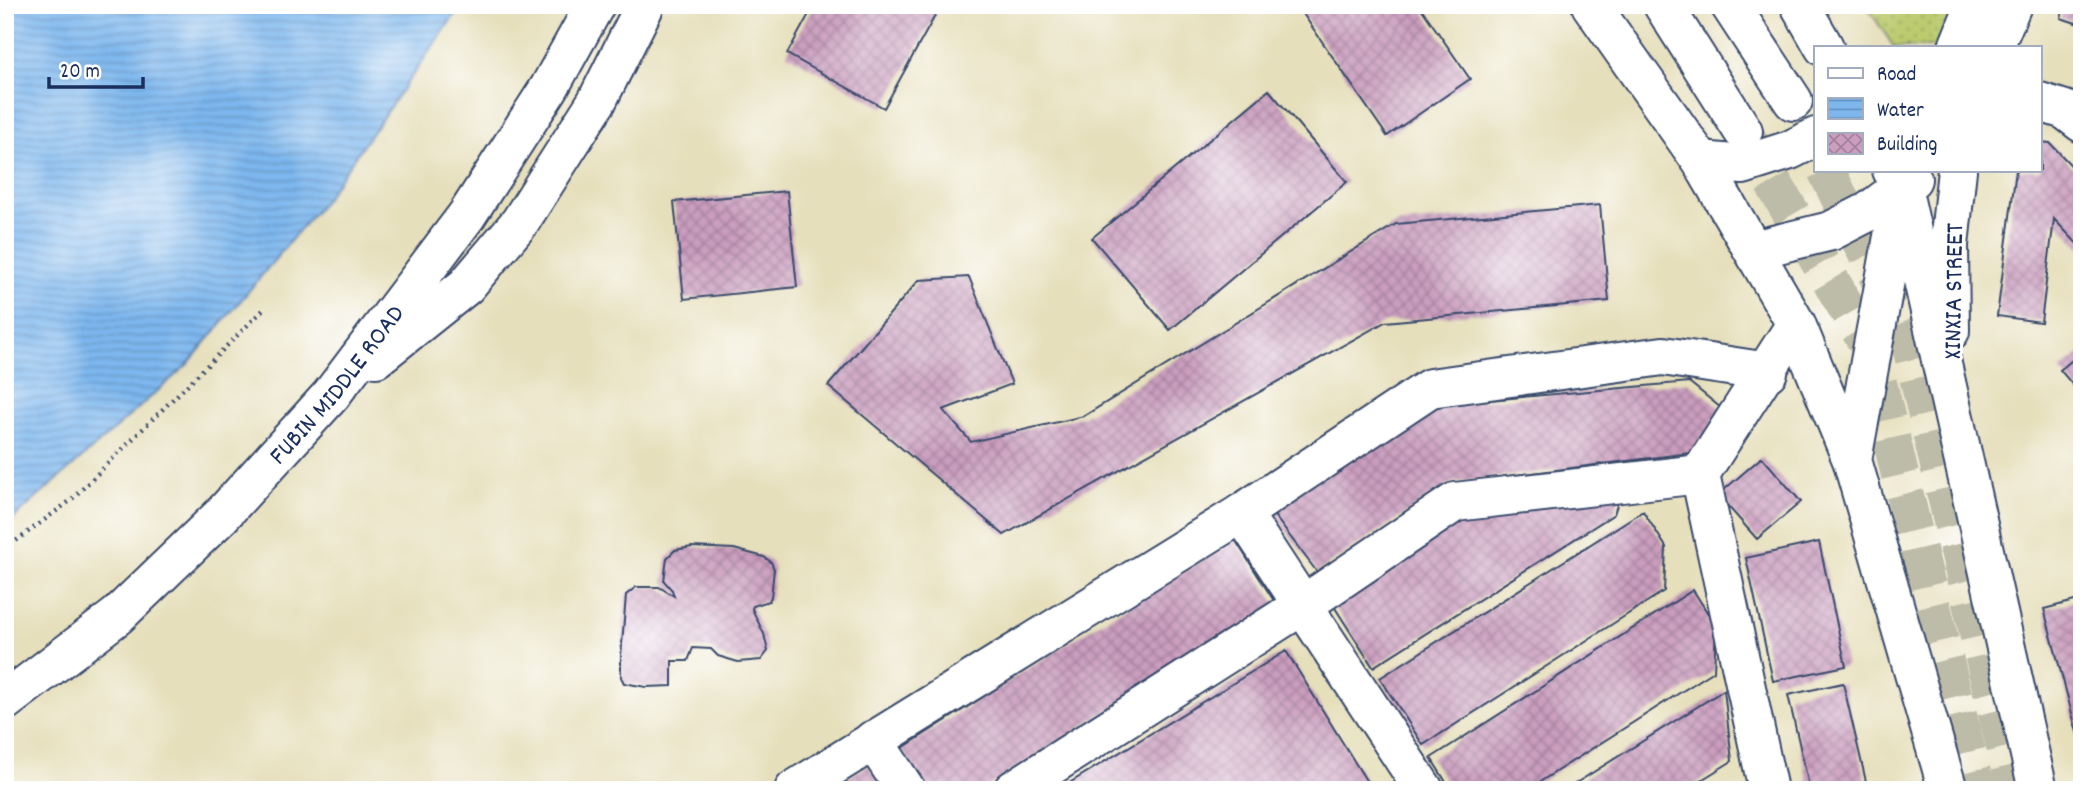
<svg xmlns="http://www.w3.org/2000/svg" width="2087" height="795" viewBox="0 0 2087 795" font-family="Dekko,sans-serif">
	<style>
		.grass { fill: url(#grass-dots); stroke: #6c7d66; stroke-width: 2 }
		.water { fill: url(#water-rules); stroke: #4c73a6; stroke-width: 2 }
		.building { fill: url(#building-cross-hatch) }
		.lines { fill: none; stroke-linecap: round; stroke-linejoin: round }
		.highway-tunnel { stroke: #bdbca8; stroke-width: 38; stroke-dasharray: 38 19; stroke-linecap: butt }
		.minor-casing { stroke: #39496c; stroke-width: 42 }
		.major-casing { stroke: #39496c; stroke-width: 42 }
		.highway-casing { stroke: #39496c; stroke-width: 42 }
		.path { stroke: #39496c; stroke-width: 4.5; stroke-dasharray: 2 5; stroke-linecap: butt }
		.minor { stroke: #fff; stroke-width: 38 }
		.major { stroke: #fff; stroke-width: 38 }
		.highway { stroke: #fff; stroke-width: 38 }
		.labels { text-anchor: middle; stroke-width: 6; stroke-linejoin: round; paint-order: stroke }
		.street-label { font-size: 26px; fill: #1b2f5e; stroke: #fff }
	</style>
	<defs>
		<pattern id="grass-dots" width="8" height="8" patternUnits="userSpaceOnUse" patternTransform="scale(1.75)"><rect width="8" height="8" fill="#bccb6e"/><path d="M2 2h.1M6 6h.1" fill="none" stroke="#98a55e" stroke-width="1.8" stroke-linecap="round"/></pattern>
		<pattern id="water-rules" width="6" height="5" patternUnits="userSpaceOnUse" patternTransform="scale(1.75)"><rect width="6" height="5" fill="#7db7ee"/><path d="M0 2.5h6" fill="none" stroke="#6695c4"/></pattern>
		<pattern id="building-cross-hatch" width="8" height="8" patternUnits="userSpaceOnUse" patternTransform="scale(1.75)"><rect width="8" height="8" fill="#cb9ebe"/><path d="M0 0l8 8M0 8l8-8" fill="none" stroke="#a4819e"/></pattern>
	</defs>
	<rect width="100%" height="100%" fill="#fff"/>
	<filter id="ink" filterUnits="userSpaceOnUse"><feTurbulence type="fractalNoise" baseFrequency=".0143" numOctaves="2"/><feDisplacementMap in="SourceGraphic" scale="14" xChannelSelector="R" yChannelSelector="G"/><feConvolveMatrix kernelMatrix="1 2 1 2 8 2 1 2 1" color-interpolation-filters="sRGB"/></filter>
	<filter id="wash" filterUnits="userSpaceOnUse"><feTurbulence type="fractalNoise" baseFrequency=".00686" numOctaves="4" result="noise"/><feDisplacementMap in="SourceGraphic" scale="28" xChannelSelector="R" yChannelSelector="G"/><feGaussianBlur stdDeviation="1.57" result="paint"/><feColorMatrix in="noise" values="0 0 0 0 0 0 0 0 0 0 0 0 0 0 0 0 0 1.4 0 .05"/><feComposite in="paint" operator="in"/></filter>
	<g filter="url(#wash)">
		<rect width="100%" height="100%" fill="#e6dfbb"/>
		<path class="grass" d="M1866,5H1962L1945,47H1894Z"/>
		<path class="water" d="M5,5H462L323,202L187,365L5,526Z"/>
		<g id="blocks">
			<path class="building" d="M814,5H941L884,108L787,54Z
				M1297,5H1419L1470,79L1387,136Z
				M2065,5H2082V25L2061,18Z
				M1269,90L1347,182L1170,330L1092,238Z
				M2040,142L2050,143L2082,177V249L2054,219L2041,322L1997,316L2016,170H2040Z
				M787,191L797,287L684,299L674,202Z
				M1600,205L1609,301L1385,322L1004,535L828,386L919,280L969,277L1012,384L943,410L971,442L1084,416L1396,224Z
				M2082,352V396L2060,370Z
				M1689,382L1721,408L1698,452L1452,483L1317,572L1270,510L1434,405Z
				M1762,457L1801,502L1757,539L1718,495Z
				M1621,493L1614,514L1373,667L1330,600L1465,514Z
				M1643,511L1666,547L1664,591L1423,745L1380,678Z
				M1234,538L1276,604L982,790H927L901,749Z
				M1819,542L1846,666L1773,681L1746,558Z
				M692,547L734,549L764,557L771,562L774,569L771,597L769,601L753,606L752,609L764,634L768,651L761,660L738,662L718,656L711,649L693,648L688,661H672V686L646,687L624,683L621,677V657L626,595L636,587H659L674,596L672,590L664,581L667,558L675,550Z
				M1693,590L1716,626L1714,671L1527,790H1451L1431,758Z
				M2082,599V747H2081L2044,609Z
				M1286,651L1372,790H1058Z
				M1843,683L1868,790H1810L1788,695Z
				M1724,690L1732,761L1685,790H1565Z
				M870,764L885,790H826Z"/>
		</g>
	</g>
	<g filter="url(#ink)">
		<use href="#blocks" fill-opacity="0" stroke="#39496c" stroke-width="2"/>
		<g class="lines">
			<path class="highway-tunnel" d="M1744,133L1869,346L1976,790
				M1826,170L1910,342L2015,790"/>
			<g class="minor-casing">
				<g id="minor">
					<path d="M2040,102L2065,110L2082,123"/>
					<path d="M376,358L466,286L520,222L597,101L645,5"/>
					<path d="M1242,513L1424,790"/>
					<path id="s1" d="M5,701L117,616L221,516L331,395L467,215L549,88L595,5"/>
					<path d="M873,740L906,790"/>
					<path d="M794,790L1242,513L1430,388L1663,356L1768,372"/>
					<path d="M1013,790L1303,605L1455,502L1700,474"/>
					<path d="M1768,790L1700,474L1796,324"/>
				</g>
			</g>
			<g class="major-casing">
				<path id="major" d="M1591,5L1701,161L1796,324L1852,460L1948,790
					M1800,5L1824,47
					M1958,47L1975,5
					M1994,47L2012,5
					M1701,161L1743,165L1790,150L1816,137
					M1892,170L1902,187L2038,790
					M1753,250L1831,231L1868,212L1912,179
					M1950,331L1949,245L1957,170
					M1852,460L1899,204"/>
			</g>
			<g class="highway-casing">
				<path id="highway" d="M1663,5L1743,131
					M1730,5L1793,101"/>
			</g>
			<path class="path" d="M5,549L70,501L264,309"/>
			<use href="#minor" class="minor"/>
			<use href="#major" class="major"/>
			<use href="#highway" class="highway"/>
		</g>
	</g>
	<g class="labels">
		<g class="street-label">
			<text transform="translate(1952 291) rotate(-89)" y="9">XINXIA STREET</text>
			<text dy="9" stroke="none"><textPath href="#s1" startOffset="460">FUBIN MIDDLE ROAD</textPath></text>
		</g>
	</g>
	<rect width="2087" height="795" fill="none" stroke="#fff" stroke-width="28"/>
	<rect x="1814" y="46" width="228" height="126" fill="#ffffff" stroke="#a4acbf" stroke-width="2"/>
	<rect x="1828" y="68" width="35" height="10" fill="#ffffff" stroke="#a4acbf" stroke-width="2"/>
	<text x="1877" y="80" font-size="21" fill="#1b2f5e">Road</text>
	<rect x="1828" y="98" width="35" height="21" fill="url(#water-rules)" stroke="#a4acbf" stroke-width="2"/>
	<text x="1877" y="116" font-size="21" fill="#1b2f5e">Water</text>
	<rect x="1828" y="133" width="35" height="21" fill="url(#building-cross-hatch)" stroke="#a4acbf" stroke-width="2"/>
	<text x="1877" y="150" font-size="21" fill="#1b2f5e">Building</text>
	<path d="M49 77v10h94v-10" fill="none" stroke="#1b2f5e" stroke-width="3.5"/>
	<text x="60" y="77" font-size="21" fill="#1b2f5e" stroke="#ffffff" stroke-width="5" paint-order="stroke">20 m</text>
</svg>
